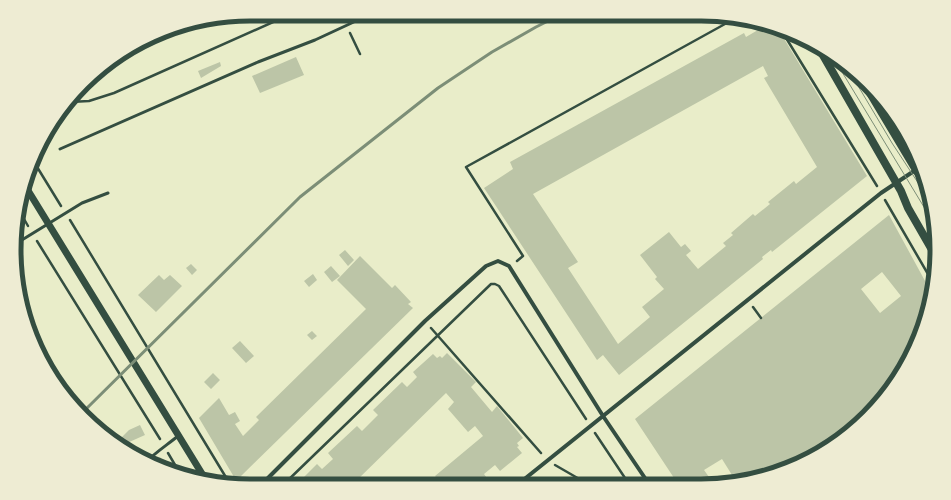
<svg xmlns="http://www.w3.org/2000/svg" width="951" height="500" viewBox="0 0 951 500" font-family="Spectral,serif">
	<style>
		.building { fill: #bcc5a7; fill-rule: evenodd }
		.lines { fill: none; stroke-linecap: round; stroke-linejoin: round }
		.path { stroke: #344e41; stroke-width: 2.5 }
		.service { stroke: #344e41; stroke-width: 3 }
		.minor { stroke: #344e41; stroke-width: 4 }
		.tertiary { stroke: #344e41; stroke-width: 7 }
		.secondary { stroke: #344e41; stroke-width: 8 }
		.tram { stroke: #7c8e77; stroke-width: 1 }
		.rail { stroke: #7c8e77; stroke-width: 3 }
		.rim { fill: none; stroke: #344e41; stroke-width: 5 }
	</style>
	<rect width="100%" height="100%" fill="#e9edc9"/>
	<path class="building" d="M187,24L188,26L179,29L178,26Z
		M763,27L780,32L867,176L772,252L771,250L762,257L763,259L619,375L603,355L597,360L484,188L513,169L510,162L744,33L746,37ZM763,66L768,76L764,78L817,167L796,184L794,181L768,202L770,204L755,216L753,214L731,233L733,235L723,243L726,246L698,269L686,255L691,251L685,244L681,247L669,232L640,255L657,277L655,279L664,289L642,307L650,317L618,344L568,268L578,262L533,194Z
		M151,39L152,41L139,46V45Z
		M135,48L137,53L131,56L128,51Z
		M296,57L304,75L260,93L252,76Z
		M220,62L221,66L201,78L198,71Z
		M889,215L930,290L913,355L879,405L844,437L791,468L737,483L722,459L704,470L714,484H678L635,419ZM882,272L901,296L880,313L861,289Z
		M345,250L354,260L348,266L339,255Z
		M360,256L392,288L395,285L411,302L408,304L413,308L240,477H234L199,418L219,398L229,415L235,412L240,421L235,424L243,436L259,420L256,417L366,309L337,280Z
		M191,264L197,270L192,275L186,268Z
		M331,266L340,276L332,282L324,272Z
		M313,274L317,280L309,287L304,281Z
		M159,275L164,280L170,275L182,286L156,312L138,295Z
		M312,331L317,336L312,340L307,335Z
		M240,341L254,356L246,363L232,348Z
		M447,353L476,382L471,387L492,412L497,406L523,438L517,443L519,446L517,447L522,453L500,471L495,465L484,474L489,481L484,485H435L439,481L435,476L483,436L475,426L468,432L448,409L454,402L446,393L355,482L358,485H296L317,464L322,469L333,459L328,453L357,426L362,431L378,415L373,410L402,382L407,387L417,377L413,372L433,354L437,358L440,356L442,358Z
		M213,373L220,380L211,389L204,382Z
		M140,425L145,435L127,443L121,438L129,430Z
		M160,457L166,467L154,464Z"/>
	<g class="lines">
		<path class="path" d="M350,33L360,54
			M783,33L877,186
			M70,102L89,101L114,93L291,14
			M34,162L61,206
			M885,200L932,281
			M20,212L28,226
			M70,220L230,484
			M37,241L160,439
			M517,261L523,256L466,167L734,19
			M753,307L761,318
			M431,328L541,453
			M595,433L629,484
			M168,453L178,470
			M555,465L581,480L606,484
			M283,485L491,284H495L499,286L586,419"/>
		<path class="service" d="M60,149L258,62L315,40L371,14
			M17,243L82,203L108,193
			M146,462C156,452 167,445 178,436"/>
		<path class="minor" d="M261,485L425,321L486,266L498,261L509,266L603,416L649,484
			M517,485L881,193L920,167"/>
		<path class="tertiary" d="M24,184L204,477"/>
		<path class="secondary" d="M820,50L901,191L908,208L935,255
			M864,83L916,170L926,184"/>
		<path class="tram" d="M836,62L930,217
			M851,74L892,143L928,198"/>
		<path class="rail" d="M82,413L300,197L438,88L492,52L536,27L562,14"/>
	</g>
	<path d="M0 0H951V500H0ZM250 21H701A229 229 0 0 1 930 250V250A229 229 0 0 1 701 479H250A229 229 0 0 1 21 250V250A229 229 0 0 1 250 21Z" fill="#eeecd3" fill-rule="evenodd"/>
	<path class="rim" d="M250 21H701A229 229 0 0 1 930 250V250A229 229 0 0 1 701 479H250A229 229 0 0 1 21 250V250A229 229 0 0 1 250 21Z"/>
</svg>
